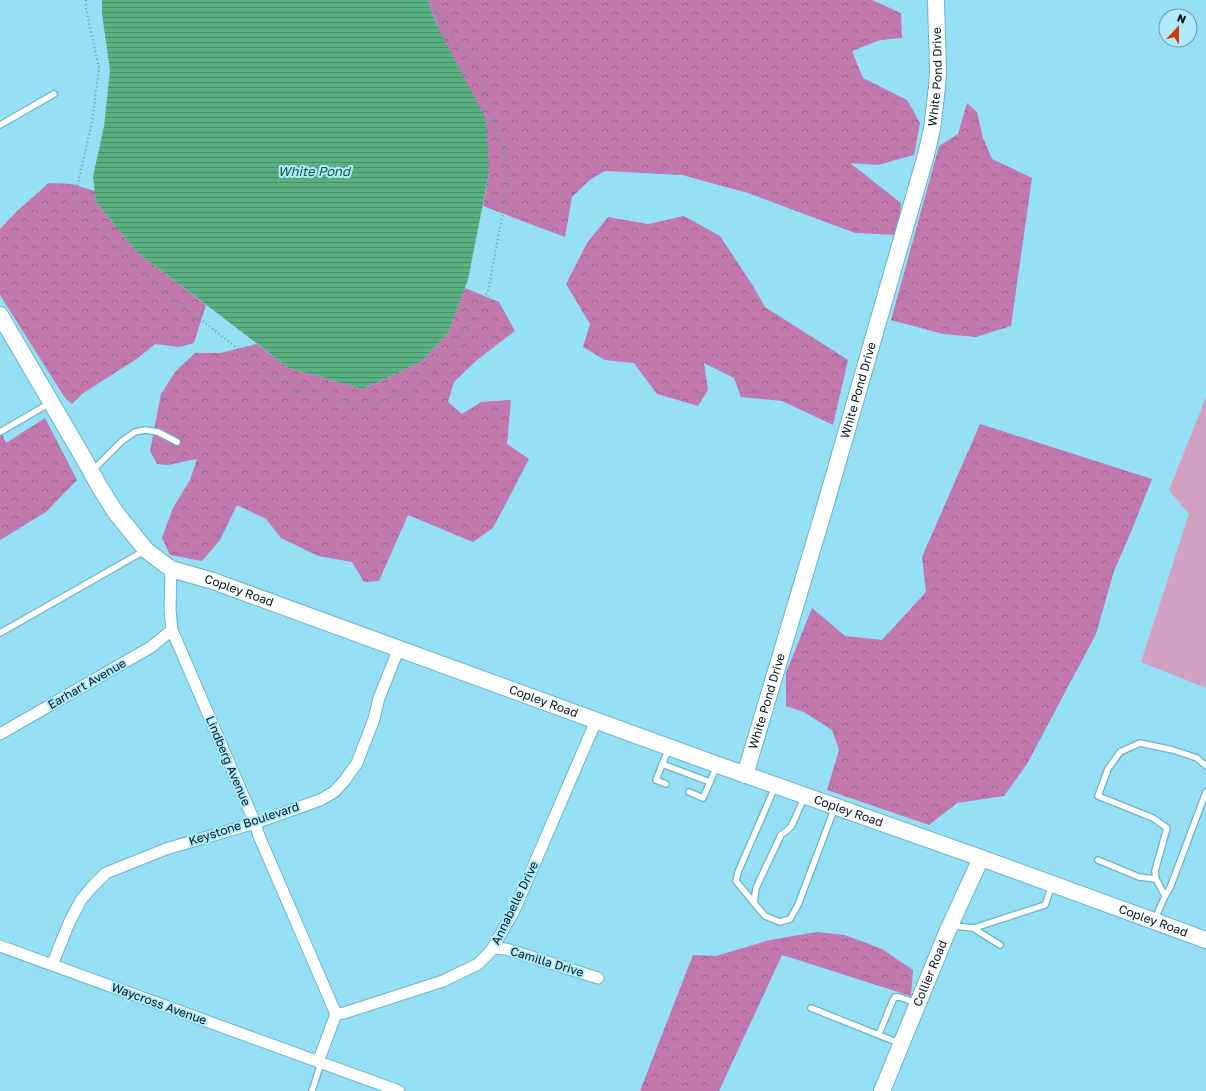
<svg xmlns="http://www.w3.org/2000/svg" width="1206" height="1091" viewBox="0 0 1206 1091" font-family="'Golos Text',sans-serif">
	<style>
		.forest { fill: url(#forest-crowns) }
		.park { fill: #d2a0c3 }
		.water { fill: url(#water-rules) }
		.lines { fill: none; stroke-linecap: round; stroke-linejoin: round }
		.lane-casing { stroke: #6ab3c7; stroke-width: 8 }
		.street-casing { stroke: #6ab3c7; stroke-width: 13 }
		.secondary-casing { stroke: #6ab3c7; stroke-width: 18 }
		.path { stroke: #639cac; stroke-width: 2; stroke-dasharray: 1 3; stroke-linecap: butt }
		.lane { stroke: #fff; stroke-width: 5.5 }
		.street { stroke: #fff; stroke-width: 11 }
		.secondary { stroke: #fff; stroke-width: 16 }
		.labels { text-anchor: middle; stroke-width: 4; stroke-linejoin: round; paint-order: stroke }
		.street-label { font-size: 12px; fill: #00171f; stroke: #b1ebfb }
		.water-label { font-size: 13px; font-style: italic; fill: #145737; stroke: #b1ebfb }
	</style>
	<defs>
		<pattern id="forest-crowns" width="20" height="18" patternUnits="userSpaceOnUse"><rect width="20" height="18" fill="#c078ad"/><path d="M2 6a3 3 0 1 1 6 0M12 15a3 3 0 1 1 6 0" fill="none" stroke="#9a618c"/></pattern>
		<pattern id="water-rules" width="6" height="5" patternUnits="userSpaceOnUse"><rect width="6" height="5" fill="#59b181"/><path d="M0 2.5h6" fill="none" stroke="#478f69"/></pattern>
	</defs>
	<rect width="100%" height="100%" fill="#96e0f5"/>
	<path class="forest" d="M428,0H872L901,13L902,38L880,40L852,51L863,78L907,100L920,123L914,155L878,165L850,163L901,203L898,235L855,233L748,193L682,175L605,171L591,179L572,197L565,237L483,206L489,173Z
		M967,103L977,112L983,138L992,159L1032,178L1011,326L976,337L943,334L891,320L939,146L958,134Z
		M49,183L72,184L95,191L96,202L137,252L206,305L194,343L179,347L155,344L138,358L82,394L72,404L65,398L0,295V229L17,211Z
		M684,216L720,236L753,286L765,307L848,360L833,425L782,401L741,397L734,378L704,363L708,390L698,406L657,394L634,363L605,360L583,347L590,324L566,284L587,243L608,217L648,224Z
		M465,288L499,302L515,331L477,360L454,382L448,402L462,414L481,402L511,400L507,444L529,459L493,528L473,542L408,515L379,581L364,582L352,562L318,556L281,538L266,519L237,505L220,540L202,561L170,555L162,538L173,508L190,480L197,459L168,465L157,464L150,451L161,394L175,372L195,353H220L257,344L289,368L363,389L421,362L448,333Z
		M45,418L77,480L46,512L0,540V429L6,443Z
		M980,424L1152,479L1131,532L1114,571L1096,634L1027,764L1004,796L957,803L929,825L827,790L839,750L832,730L804,712L786,706V673L812,608L845,636L882,640L926,592L922,557Z
		M817,932L845,935L882,949L913,970L911,996L782,955L719,1091H640L693,955L716,956L770,940Z"/>
	<path class="park" d="M1206,397V688L1141,662L1189,514L1169,490Z"/>
	<path class="water" d="M102,0H428L437,26L486,119L489,173L468,280L448,333L421,362L363,389L289,368L137,252L96,202L93,177L104,126L110,70L102,14Z"/>
	<g class="lines">
		<g class="lane-casing">
			<path id="lane" d="M0,125L54,94
				M0,432L50,403
				M93,470L122,441L135,432L145,430L158,432L177,442
				M0,633L144,551
				M662,764L710,782
				M666,784L656,780L669,748
				M689,792L703,798L717,766
				M805,796L791,827L781,835L756,888L754,903L765,916L780,922L790,919L798,905L835,807
				M1098,860L1139,877L1156,879
				M1165,896L1156,879L1155,871L1167,828L1153,818L1098,796L1108,769L1120,752L1140,743L1173,750L1197,758L1206,766
				M754,903L736,881L738,872L775,787
				M1155,919L1165,896L1170,888L1206,792
				M953,926L974,928L1045,905L1052,885
				M973,928L1000,945
				M811,1008L899,1043
				M879,1034L893,1000L895,997H899L917,1003
				M312,1091L321,1063"/>
		</g>
		<g class="street-casing">
			<path id="street" d="M171,569L170,610L172,630L255,823L259,836L336,1014
				M0,734L151,647L172,630
				M0,946L399,1091
				M494,948L506,949L598,978
				M52,965L69,923L81,900L92,887L106,873L166,849L255,823L320,800L334,792L345,780L357,763L374,719L379,698L399,648
				M336,1014L344,1013L443,981L478,964L491,951L514,911L596,721
				M318,1062L336,1014"/>
		</g>
		<g class="secondary-casing">
			<g id="secondary">
				<path id="s1" d="M0,315L83,457L99,486L116,513L146,550L171,569L213,581L718,765L981,858L1206,940"/>
				<path id="s2" d="M745,775L824,510L926,155L932,129L937,87L938,72L936,0"/>
				<path id="s3" d="M882,1091L948,930L981,858"/>
			</g>
		</g>
		<path class="path" d="M86,0V9L99,68L92,122L75,197L129,263L289,389L366,407L422,384L454,348L488,291L510,175L493,117L475,64L441,25L434,0"/>
		<use href="#lane" class="lane"/>
		<use href="#street" class="street"/>
		<use href="#secondary" class="secondary"/>
	</g>
	<g class="labels">
		<g class="street-label">
			<text dy="4" stroke="none"><textPath href="#s2" startOffset="725">White Pond Drive</textPath></text>
			<text dy="4" stroke="none"><textPath href="#s2" startOffset="401">White Pond Drive</textPath></text>
			<text dy="4" stroke="none"><textPath href="#s1" startOffset="380">Copley Road</textPath></text>
			<text transform="translate(87 684) rotate(-30)" y="4">Earhart Avenue</text>
			<text dy="4" stroke="none"><textPath href="#s1" startOffset="704">Copley Road</textPath></text>
			<text dy="4" stroke="none"><textPath href="#s2" startOffset="77">White Pond Drive</textPath></text>
			<text transform="translate(228 761) rotate(67)" y="4">Lindberg Avenue</text>
			<text dy="4" stroke="none"><textPath href="#s1" startOffset="1028">Copley Road</textPath></text>
			<text transform="translate(244 824) rotate(-18)" y="4">Keystone Boulevard</text>
			<text transform="translate(515 903) rotate(-64)" y="4">Annabelle Drive</text>
			<text dy="4" stroke="none"><textPath href="#s1" startOffset="1352">Copley Road</textPath></text>
			<text transform="translate(547 962) rotate(17)" y="4">Camilla Drive</text>
			<text dy="4" stroke="none"><textPath href="#s3" startOffset="127">Collier Road</textPath></text>
			<text transform="translate(159 1004) rotate(20)" y="4">Waycross Avenue</text>
		</g>
		<g class="water-label">
			<text x="314" y="176">White Pond</text>
		</g>
	</g>
	<g transform="translate(1178 28) rotate(22)"><circle r="19" fill="#b1ebfb" stroke="#6a96a3"/>
	<path d="M0-3L7 15L0 10L-7 15Z" fill="#c53e08"/>
	<text y="-6" font-size="11" font-weight="bold" text-anchor="middle" fill="#00171f">N</text>
	</g>
</svg>
